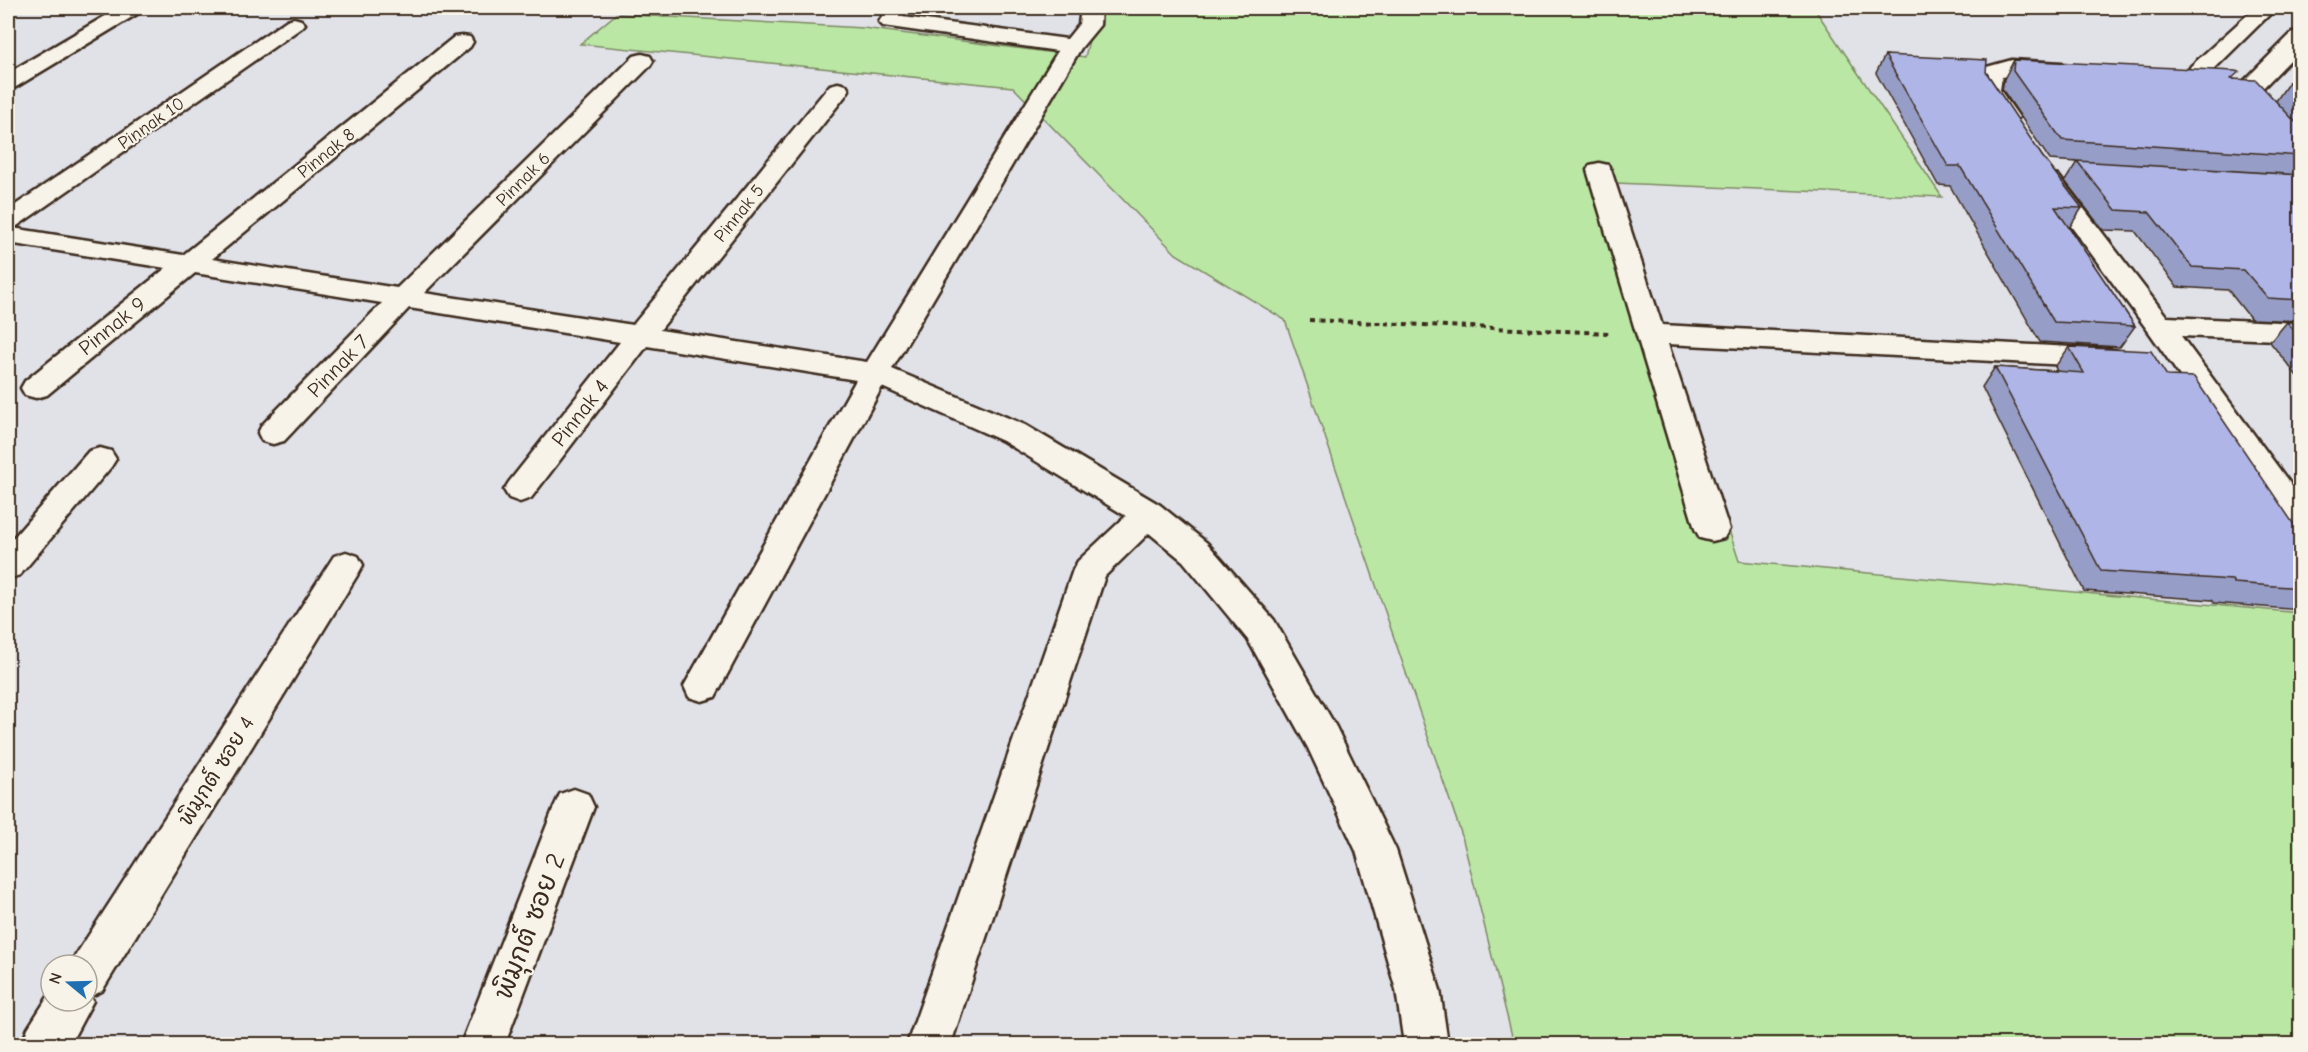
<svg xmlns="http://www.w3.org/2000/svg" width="2308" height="1052" viewBox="0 0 2308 1052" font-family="'Comic Neue','Playpen Sans Thai',sans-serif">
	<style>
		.green { fill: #bbe7a5; stroke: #7b8862; stroke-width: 1.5 }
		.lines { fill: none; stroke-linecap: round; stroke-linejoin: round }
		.minor-casing { stroke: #3b2a1e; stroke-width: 5 }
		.path { stroke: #3b2a1e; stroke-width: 4; stroke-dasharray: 5 4.5; stroke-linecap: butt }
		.minor { fill: #f7f3e8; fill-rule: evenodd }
		.wall { fill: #969dc7; stroke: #3b2a1e; stroke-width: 1.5 }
		.building { fill: #afb6e7; stroke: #3b2a1e; stroke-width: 1.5 }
		.labels { text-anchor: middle; stroke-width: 4.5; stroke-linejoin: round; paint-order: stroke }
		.far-street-label { font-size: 18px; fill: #3b2a1e; stroke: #f7f3e8 }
		.street-label { font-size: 21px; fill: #3b2a1e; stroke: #f7f3e8 }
		.near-street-label { font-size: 26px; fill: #3b2a1e; stroke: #f7f3e8 }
	</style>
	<rect width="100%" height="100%" fill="#e1e1e8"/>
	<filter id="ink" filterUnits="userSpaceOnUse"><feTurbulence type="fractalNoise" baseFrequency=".0167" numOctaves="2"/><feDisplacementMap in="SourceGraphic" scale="12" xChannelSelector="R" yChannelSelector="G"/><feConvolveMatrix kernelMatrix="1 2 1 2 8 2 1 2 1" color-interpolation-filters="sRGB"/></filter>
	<g filter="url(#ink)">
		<path class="green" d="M1097,8H1814L1942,197L1616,183L1739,561L2300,613V1044H1514L1462,836L1285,320L1176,254L1013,87L580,44L616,14L863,28L1085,57Z"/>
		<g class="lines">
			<g class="minor-casing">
				<path id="minor" d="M119,8H139L140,10L137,14L16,87L8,89V73Z
					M887,8H907L903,17L1067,39L1079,24L1081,8H1101L1100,25L1081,48L892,369L1025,425L1160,505L1207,543L1274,620L1336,727L1396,850L1440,990L1448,1044H1404L1396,990L1356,851L1308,748L1248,640L1183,561L1149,533L1105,576L951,1044H907L1073,570L1078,561L1126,516L1003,441L882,387L715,697L702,701L689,697L684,686L856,380L647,346L531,498L520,502L509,498L504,490L509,482L620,342L409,308L284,441L273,444L262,441L258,433L262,425L382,303L195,273L47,395L36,398L25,395L21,388L25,381L166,268L8,243V210L287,20L294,18L301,20L305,24L301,28L17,226L12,228L183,255L454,37L462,36L470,37L473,42L470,47L212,259L397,288L634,56L642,54L650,56L653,61L650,66L424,293L633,325L830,85L838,83L846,85L849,90L846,95L660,330L867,362L1058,51L883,26L879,22Z
					M2255,8L2275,9L2207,76L2199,78L2191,76L2188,71L2191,66Z
					M2300,32V50L2257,94L2249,96L2241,94L2238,89L2241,84L2292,33Z
					M2012,60L2062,63L2065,68L2062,73C2042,78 2022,71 2002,77L2000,90L2019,117L2015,122L2007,124L1999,122L1978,90L1980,73L1983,68Z
					M1599,163L1608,165L1611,170L1662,325L2108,349L2118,351L2123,358L2118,365L2108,367L1668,344L1729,529L1724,538L1712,541L1700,538L1695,529L1587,170L1590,165Z
					M2049,173L2058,175L2167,317L2300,323V341L2181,336L2300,497V533L2288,530L2149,332L2037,180L2040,175Z
					M100,448L111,451L116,459L111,467L20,575L8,579V544L89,451Z
					M346,552L358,556L363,565L358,574L102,991L91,996L93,1001L70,1044H22L28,1028L51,992V1001H87V965H70L72,961L334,556Z
					M574,789L588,794L594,807L505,1044H461L554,807L560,794Z"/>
			</g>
			<path class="path" d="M1309,320L1609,333"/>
			<use href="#minor" class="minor"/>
		</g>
		<path class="wall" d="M1885,55L1986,72L2042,156L2082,208L2069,228L2135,326L2120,347L2040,342L1950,186L1938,185L1876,73Z
			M2014,60L2234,79L2276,101L2289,82L2301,83V321L2251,319L2228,290L2177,287L2135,231L2103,230L2065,181L2077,162L2050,160L2002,89L2004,79Z
			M2287,322H2301V381L2270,342Z
			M2069,347L2167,376L2301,535V610L2214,603L2212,600L2084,591L1982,387L1995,367L2057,371L2055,367Z"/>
		<path class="building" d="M1885,55L1987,60L1986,72L2042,156L2082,208L2055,207L2135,326L2054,322L1960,166H1948Z
			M2014,60L2235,71L2239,72L2231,79L2256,80L2301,128V156L2062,140L2013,71Z
			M2289,82L2301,83V94Z
			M2077,161L2301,175V300L2268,298L2244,270L2192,267L2149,212L2116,210Z
			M2287,322H2301V339Z
			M2069,347L2151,351L2167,376L2194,377L2301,535V588L2234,583L2232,580L2101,571L1995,367L2084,373Z"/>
	</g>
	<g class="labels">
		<g class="far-street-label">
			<text transform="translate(151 123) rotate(-35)" y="6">Pinnak 10</text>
			<text transform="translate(326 153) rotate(-39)" y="6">Pinnak 8</text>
			<text transform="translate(523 179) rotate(-45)" y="6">Pinnak 6</text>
			<text transform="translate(739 213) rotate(-51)" y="6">Pinnak 5</text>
		</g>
		<g class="street-label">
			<text transform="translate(112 326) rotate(-39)" y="7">Pinnak 9</text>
			<text transform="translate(338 366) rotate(-46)" y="7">Pinnak 7</text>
			<text transform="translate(580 413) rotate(-52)" y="7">Pinnak 4</text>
			<text transform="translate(216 771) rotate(-58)" y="7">พิมุกต์ ซอย 4</text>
		</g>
		<g class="near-street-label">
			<text transform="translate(529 926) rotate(-69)" y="9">พิมุกต์ ซอย 2</text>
		</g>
	</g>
	<rect width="2308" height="1052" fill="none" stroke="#f7f3e8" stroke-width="30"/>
	<rect x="15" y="15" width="2278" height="1022" fill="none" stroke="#3b2a1e" stroke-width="2" filter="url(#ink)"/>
	<g transform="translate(69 983) rotate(289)"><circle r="28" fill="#f7f3e8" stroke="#aca397" stroke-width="1.5"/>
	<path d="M0-4.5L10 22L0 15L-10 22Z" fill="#1f6fb2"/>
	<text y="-9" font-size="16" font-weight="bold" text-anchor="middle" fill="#3b2a1e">N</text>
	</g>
</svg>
